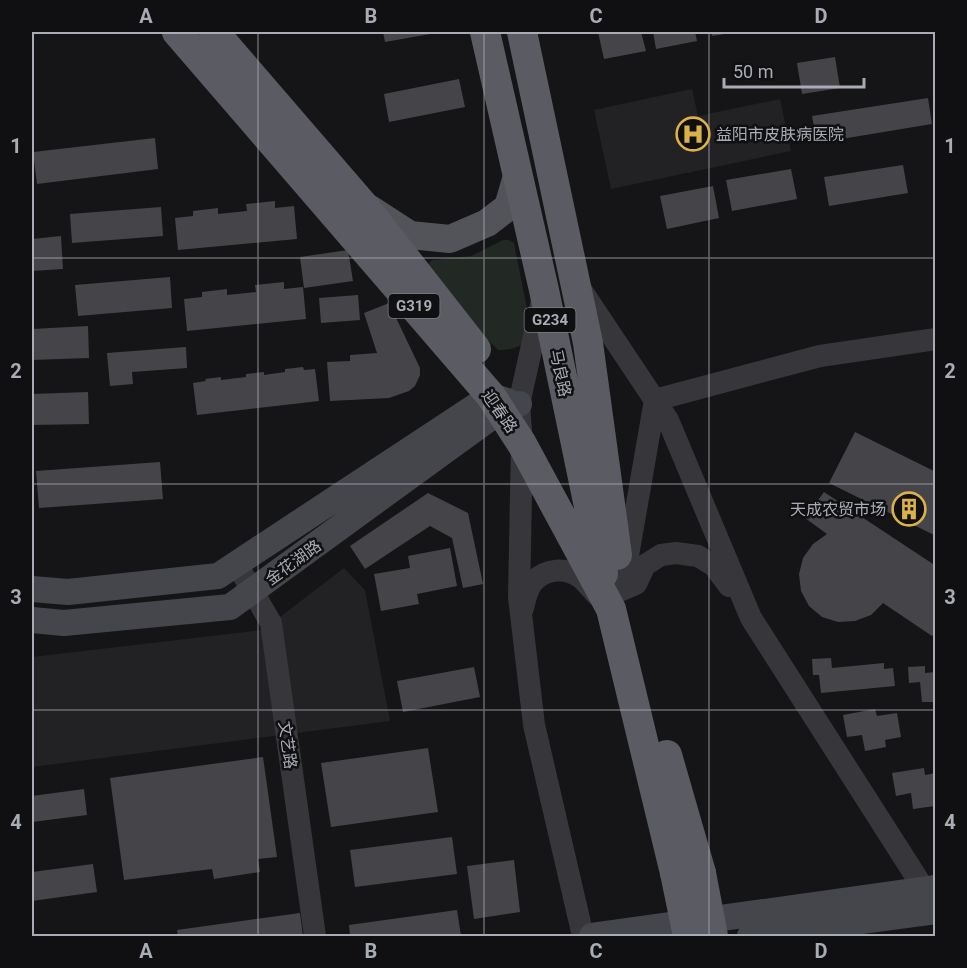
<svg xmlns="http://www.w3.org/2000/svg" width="967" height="968" viewBox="0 0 967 968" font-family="Roboto,'Noto Sans SC',sans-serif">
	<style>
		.built { fill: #222124 }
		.green { fill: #222823 }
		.building { fill: #454549 }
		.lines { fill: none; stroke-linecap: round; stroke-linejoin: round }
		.tertiary { stroke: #37373b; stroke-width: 22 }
		.secondary { stroke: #45464b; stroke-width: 26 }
		.primary { stroke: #53545a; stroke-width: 28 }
		.trunk { stroke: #5b5c63; stroke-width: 30 }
		.trunk-bridge { stroke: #5b5c63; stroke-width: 30 }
		.grid { fill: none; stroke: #a9acb5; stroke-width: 1.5; stroke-opacity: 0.55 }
		.labels { text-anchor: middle; stroke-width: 5; stroke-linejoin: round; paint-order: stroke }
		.shield { fill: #101012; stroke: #7b7d84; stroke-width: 1.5 }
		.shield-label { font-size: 15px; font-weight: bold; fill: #a9acb5 }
		.poi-label { font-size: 16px; fill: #a9acb5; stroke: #101012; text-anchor: start }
		.street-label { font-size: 16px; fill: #a9acb5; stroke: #101012 }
		.neatline { fill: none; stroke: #a9acb5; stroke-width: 2 }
		.grid-label { font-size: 20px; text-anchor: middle; font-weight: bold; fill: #a9acb5 }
	</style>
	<rect width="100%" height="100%" fill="#151517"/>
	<path class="built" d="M692,89L698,116L780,99L791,151L611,189L594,110Z
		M344,568L365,590L390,721L32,767V657L263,630Z"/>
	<path class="green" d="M503,240H509L514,243L529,319L523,344C514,349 508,350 498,350L491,343L435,281L428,264L432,260L471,256Z"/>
	<path class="building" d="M383,32H436V33L385,42Z
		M598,32H641L646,51L604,59Z
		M653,32H695L697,41L656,49Z
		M711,32H731V33L712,36Z
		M835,57L840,88L802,94L797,63Z
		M459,79L465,107L389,122L384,94Z
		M928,98L932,124L817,143L812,116Z
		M155,138L158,169L37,184L33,152Z
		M903,165L908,193L829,206L824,177Z
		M791,169L797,199L732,211L726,180Z
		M713,186L719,218L667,229L660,196Z
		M275,201V208L294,206L297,239L178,250L175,218L193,216V211L218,208V214L247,211L246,204Z
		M161,207L163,236L72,243L70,214Z
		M61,236L63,269L32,271V239Z
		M348,250L353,281L304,288L300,257Z
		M170,277L172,308L78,316L75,285Z
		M284,282V289L303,287L306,319L187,331L184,299L202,297V292L227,289V295L256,292L255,285Z
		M358,295L360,320L321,323L319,298Z
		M389,303L420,368V375L415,386L409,391L389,398L330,401L327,362L350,361V355L377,353L364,313Z
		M88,326L89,358L32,360V329Z
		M186,347L187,368L132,372L133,384L110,386L107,353Z
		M303,367L304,370L315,369L319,401L197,415L193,383L206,381L205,379L221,377V380L246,377V374L264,372V375L285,372V369Z
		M88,392L89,424L32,425V394Z
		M855,432L936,472V536L829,483Z
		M160,462L163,499L39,508L36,471Z
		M824,492L936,566V630L932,636L883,603L871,615L855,621L838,622L822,617L809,606L801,591L799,574L803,558L813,544L827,534L805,518Z
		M428,493L468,513L483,584L463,588L452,538L430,526L365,569L350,546Z
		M450,548L457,586L417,594L419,604L381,611L374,574L410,568L408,556Z
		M831,658L832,668L884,663V669L893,668L895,686L821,693L819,675H813L812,659Z
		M925,666V673L936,672V702H922L920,682L909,683L908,667Z
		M474,667L480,697L403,712L397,681Z
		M875,709L877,716L897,713L901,737L885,740L886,747L865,751L862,735L847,737L843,715Z
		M428,748L438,812L331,827L321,763Z
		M263,757L277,857L258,859L260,872L214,879L212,869L124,880L110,778Z
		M924,768L925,775L936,773L935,806L913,809L911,793L896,796L892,773Z
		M84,789L87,815L32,822V796Z
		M452,837L457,874L355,887L350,850Z
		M514,860L520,912L474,919L467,866Z
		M93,864L97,892L32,901V872Z
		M457,910L461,936H350L349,925Z
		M300,913L303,936H178L177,930Z"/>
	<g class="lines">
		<path class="tertiary" d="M580,288L668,420L751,618L924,889L928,905
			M543,296L519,404L522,444L519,597L534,725L583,936
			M236,563L271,623L315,936
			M622,590L655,400L820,356L936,339
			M622,590L636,584L645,565L661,555L676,553L698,556L714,566L729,586
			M523,608C525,599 527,589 533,582C546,568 566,567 581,578C587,583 592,590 597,595"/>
		<path class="secondary" d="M32,589L68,592L218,576L491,396L507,401
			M32,620L64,623L230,607L501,410L519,404
			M592,936L936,888
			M750,936L936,911"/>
		<path class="primary" d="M370,209L410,235L450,239L487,223L508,207L517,176"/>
		<path class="trunk" d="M177,32L491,396L522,444L611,609L675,873
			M214,32L364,206L476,349
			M485,32L544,290L603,574
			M522,32L588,343L617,555
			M667,755L701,873"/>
		<path class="trunk-bridge" d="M675,873L688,936
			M701,873L713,936"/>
	</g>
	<path class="grid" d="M258,32V936M484,32V936M709,32V936M32,258H936M32,484H936M32,710H936"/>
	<defs>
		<g id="hospital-ring" transform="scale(1.725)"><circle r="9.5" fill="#101012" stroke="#dbb249" stroke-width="1.5"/><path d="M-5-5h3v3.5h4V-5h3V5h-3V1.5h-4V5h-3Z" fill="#dbb249"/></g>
		<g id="building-ring" transform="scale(1.725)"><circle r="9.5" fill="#101012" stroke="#dbb249" stroke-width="1.5"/><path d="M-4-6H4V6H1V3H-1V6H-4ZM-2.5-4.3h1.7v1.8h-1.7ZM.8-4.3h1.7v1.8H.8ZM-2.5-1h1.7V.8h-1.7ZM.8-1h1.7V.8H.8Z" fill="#dbb249"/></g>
	</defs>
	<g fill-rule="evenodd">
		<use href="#hospital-ring" x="693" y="134"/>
		<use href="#building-ring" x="909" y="509"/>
	</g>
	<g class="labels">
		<g class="shield">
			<rect x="388.5" y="294" width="51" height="24" rx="4.5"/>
			<rect x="524.5" y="308" width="51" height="24" rx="4.5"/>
		</g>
		<g class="shield-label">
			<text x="414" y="311">G319</text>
			<text x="550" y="325">G234</text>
		</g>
		<g class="poi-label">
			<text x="716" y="140">益阳市皮肤病医院</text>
			<text x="886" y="515" text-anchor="end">天成农贸市场</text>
		</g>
		<g class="street-label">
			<text transform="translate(561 373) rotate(78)" y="6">马良路</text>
			<text transform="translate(500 411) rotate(55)" y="6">迎春路</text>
			<text transform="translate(293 562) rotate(-36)" y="6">金花湖路</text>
			<text transform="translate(288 745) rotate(82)" y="6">文艺路</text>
		</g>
	</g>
	<rect width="967" height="968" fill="none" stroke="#101012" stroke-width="66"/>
	<path d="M724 78v9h140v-9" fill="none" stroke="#a9acb5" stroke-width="3"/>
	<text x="733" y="78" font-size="18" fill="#a9acb5" stroke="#101012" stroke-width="4.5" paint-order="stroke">50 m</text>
	<rect x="33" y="33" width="901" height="902" class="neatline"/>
	<g class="grid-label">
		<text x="146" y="23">A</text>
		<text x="371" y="23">B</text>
		<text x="596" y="23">C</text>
		<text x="821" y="23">D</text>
		<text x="16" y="153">1</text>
		<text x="950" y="153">1</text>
		<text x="16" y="378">2</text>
		<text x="950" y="378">2</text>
		<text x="16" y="604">3</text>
		<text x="950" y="604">3</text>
		<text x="16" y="829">4</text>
		<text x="950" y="829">4</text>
		<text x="146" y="958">A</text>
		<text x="371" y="958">B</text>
		<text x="596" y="958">C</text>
		<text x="821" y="958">D</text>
	</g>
</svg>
